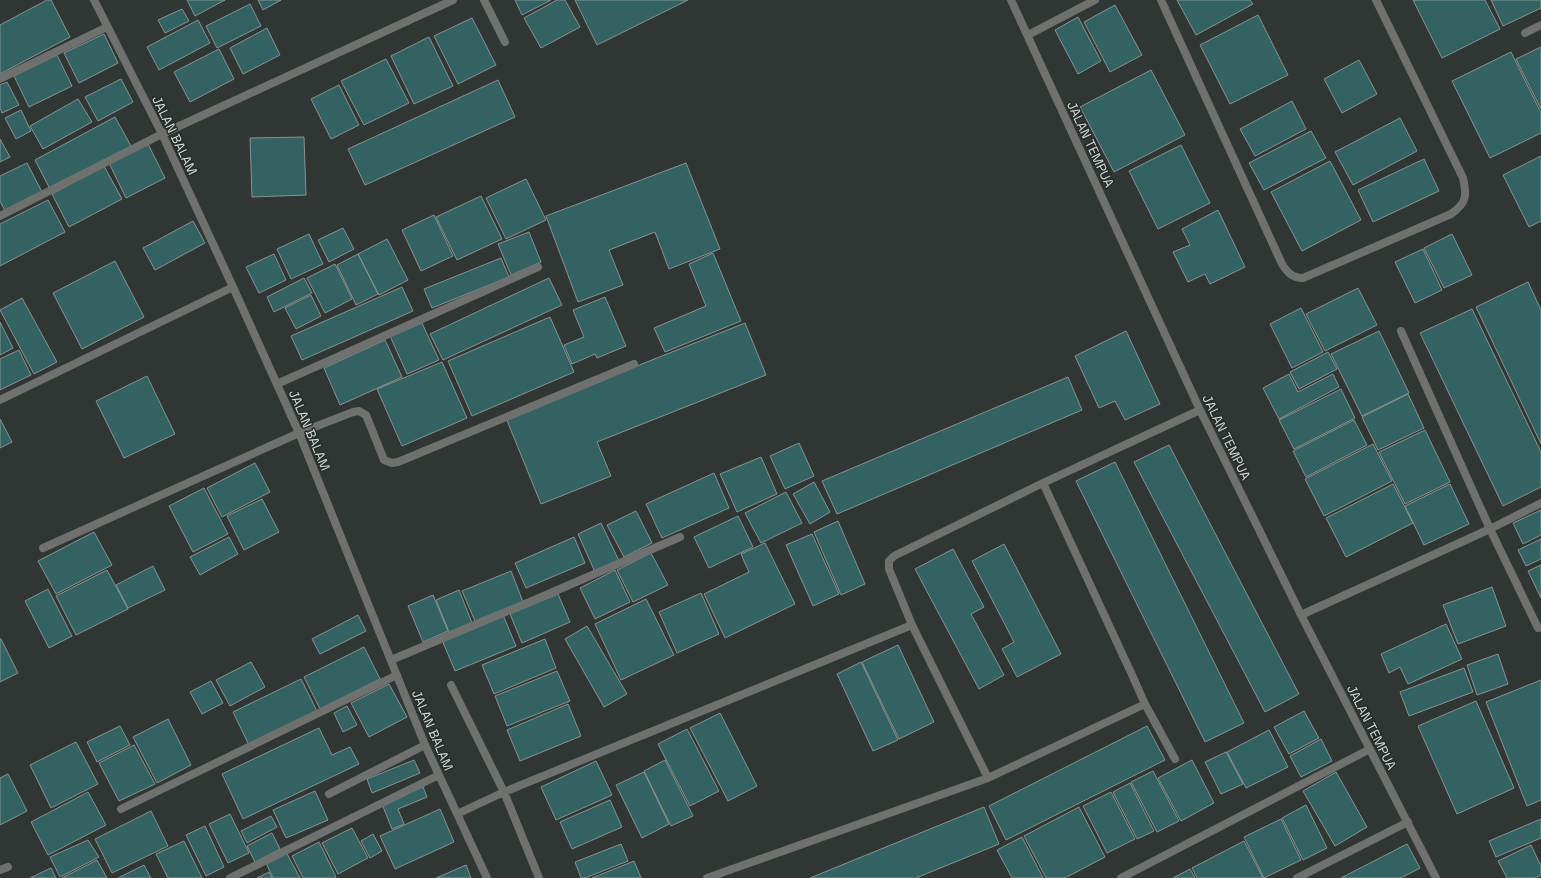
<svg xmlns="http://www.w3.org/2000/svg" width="1541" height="878" viewBox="0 0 1541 878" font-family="'Space Grotesk',sans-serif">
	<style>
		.building { fill: #336263; stroke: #8a9292 }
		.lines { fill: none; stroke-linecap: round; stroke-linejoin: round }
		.service { stroke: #6f716e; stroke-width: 8 }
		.minor { stroke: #6f716e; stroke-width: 8 }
		.labels { text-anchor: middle; stroke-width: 3; stroke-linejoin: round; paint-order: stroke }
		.street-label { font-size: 13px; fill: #d8dcda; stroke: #262c29 }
	</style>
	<rect width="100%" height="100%" fill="#303633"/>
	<path class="building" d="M47,0H51L70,37L0,74V25Z
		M187,0H225L195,16Z
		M258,0H281L263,10Z
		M515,0H551L522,15Z
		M557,0H565L580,27L541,48L524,18Z
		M575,0H688L597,45Z
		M1177,0H1250L1253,4L1196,35Z
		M1413,0H1485L1500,29L1442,58Z
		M1491,0H1541V8L1503,26Z
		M250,4L261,26L217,48L206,26Z
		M1115,5L1142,55L1110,72L1084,22Z
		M182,9L189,21L165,33L158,20Z
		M1258,15L1288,75L1230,104L1200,45Z
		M1078,17L1101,61L1078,74L1055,30Z
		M472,18L496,65L458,84L434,36Z
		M198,20L210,43L159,70L147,47Z
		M267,28L280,55L243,74L230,48Z
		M104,34L118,63L79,83L64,53Z
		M429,37L453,86L414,104L391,56Z
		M1541,47V109L1516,59Z
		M219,49L234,79L190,102L174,72Z
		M1511,52L1541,113V133L1490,158L1452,81Z
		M57,55L72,86L29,107L14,76Z
		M386,59L409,103L364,125L341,81Z
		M1359,60L1377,94L1342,113L1324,79Z
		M1151,70L1185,135L1114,172L1080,107Z
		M121,79L133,102L98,121L85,97Z
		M498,80L515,117L365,185L348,149Z
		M7,82L19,105L2,113L0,108V85Z
		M339,85L359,125L331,139L311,99Z
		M78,99L92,122L43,149L30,126Z
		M1292,101L1306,129L1255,156L1240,129Z
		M21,110L31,131L16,139L5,118Z
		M115,117L131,146L50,189L35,160Z
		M1400,118L1417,151L1353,185L1335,152Z
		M1311,131L1326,158L1264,190L1249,163Z
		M304,137L306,195L252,197L250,138Z
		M0,139L10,157L0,162Z
		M148,144L165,178L126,198L109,163Z
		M1181,145L1210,203L1158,229L1129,171Z
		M1541,156V221L1529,227L1503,175Z
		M1424,159L1439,191L1373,222L1358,190Z
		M1330,161L1361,220L1302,251L1271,192Z
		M27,163L42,192L5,211L0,201V176Z
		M686,163L720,249L669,269L655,232L609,250L623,285L578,302L546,216Z
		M104,166L122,199L69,227L52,194Z
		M526,179L546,220L506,239L486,198Z
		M481,196L502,239L457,260L436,217Z
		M48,200L65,232L0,266V224Z
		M1218,210L1245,267L1210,284L1205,274L1188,282L1173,252L1190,245L1182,229Z
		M434,215L453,256L421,271L402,230Z
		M193,221L205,243L155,270L143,248Z
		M343,228L354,249L329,262L318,240Z
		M529,232L541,262L511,275L498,244Z
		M309,234L323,264L291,279L277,249Z
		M1452,234L1472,275L1444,288L1424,248Z
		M387,239L408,280L379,295L358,254Z
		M1423,249L1442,290L1415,303L1395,262Z
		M713,253L741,321L665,352L654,328L706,306L689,264Z
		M274,254L286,280L259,293L246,267Z
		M358,254L378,294L356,305L337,265Z
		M501,258L509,277L432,308L424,289Z
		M115,261L144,317L82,349L53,293Z
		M335,264L352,299L325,313L307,278Z
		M304,278L312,293L274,312L267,297Z
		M549,278L562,305L443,360L430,334Z
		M1528,282L1541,310V444L1476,307Z
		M402,287L413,311L302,360L291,336Z
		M1358,288L1377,325L1325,351L1306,314Z
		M311,295L321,316L296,329L285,308Z
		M605,297L626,346L597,358L595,354L572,364L564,345L584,337L573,310Z
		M22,298L57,362L34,374L0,310Z
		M1301,308L1323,352L1292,368L1270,324Z
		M1472,309L1541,452V487L1503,506L1420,333Z
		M550,317L574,372L472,416L448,361Z
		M0,322L13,348L0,355Z
		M422,323L439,360L407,374L390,336Z
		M745,323L766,375L597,442L611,476L541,504L506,418Z
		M1126,331L1160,404L1125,420L1115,401L1099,408L1075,356Z
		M1379,331L1409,393L1362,416L1331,354Z
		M385,340L402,377L340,405L324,368Z
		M19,350L31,375L0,390V359Z
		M1328,352L1337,369L1299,389L1290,372Z
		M442,362L467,418L402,446L377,389Z
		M1289,374L1298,392L1333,374L1339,387L1279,419L1263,388Z
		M147,376L175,434L124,458L96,401Z
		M1068,377L1082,410L837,514L822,481Z
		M1341,389L1355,418L1294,449L1279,420Z
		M1408,394L1424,428L1378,450L1362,417Z
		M0,419L12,442L0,448Z
		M1354,420L1367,445L1306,477L1293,451Z
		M1425,430L1450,482L1405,504L1379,452Z
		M799,443L814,476L785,489L770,456Z
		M1373,444L1392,481L1324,516L1305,479Z
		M1169,445L1299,694L1265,712L1134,462Z
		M761,457L777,494L737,512L720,474Z
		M1115,462L1244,723L1205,742L1076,481Z
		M255,463L270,492L222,517L207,488Z
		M714,473L729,508L662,538L646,504Z
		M814,482L830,512L810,524L793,494Z
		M1393,484L1413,523L1346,557L1326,518Z
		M1450,484L1469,524L1424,545L1405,506Z
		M204,488L228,534L193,552L169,506Z
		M786,492L802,523L761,543L745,513Z
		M262,499L279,532L244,550L227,516Z
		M1541,510V535L1523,544L1513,523Z
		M636,511L652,543L624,557L607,525Z
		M738,516L753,547L709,568L694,537Z
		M838,521L865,584L841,595L814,532Z
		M601,523L619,561L595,572L578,534Z
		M94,532L112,565L56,594L38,561Z
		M812,534L839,594L813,606L786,545Z
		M229,537L238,554L200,575L190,557Z
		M574,537L585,563L526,588L515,563Z
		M1541,539V559L1526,566L1518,550Z
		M765,543L795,604L725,638L704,594L749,572L741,554Z
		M1004,544L1061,654L1017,677L1002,649L1014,642L972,561Z
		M953,549L984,607L971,614L1004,675L979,689L915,569Z
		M651,553L668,585L633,602L617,570Z
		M1541,565V598L1528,571Z
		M153,566L165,590L128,608L116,585Z
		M107,570L128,609L76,635L56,596Z
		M615,570L630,602L595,619L580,588Z
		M511,571L523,602L475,621L462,591Z
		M1492,587L1506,626L1458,644L1443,605Z
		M48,589L72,636L49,648L25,601Z
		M459,590L472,623L449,632L436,600Z
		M701,593L719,634L677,653L659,612Z
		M558,594L570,622L522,643L510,614Z
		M433,595L448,631L423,642L408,606Z
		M646,599L674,655L621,680L595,624Z
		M358,615L366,631L320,654L312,639Z
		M503,615L516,646L455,671L442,640Z
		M1446,624L1462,659L1408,684L1400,667L1389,673L1381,654Z
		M587,626L627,694L604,707L565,639Z
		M0,639H1L18,673L0,682Z
		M545,639L556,668L494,694L482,665Z
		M898,645L934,722L899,739L862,662Z
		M364,647L380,679L320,709L304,677Z
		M1498,654L1508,684L1477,695L1467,665Z
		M251,662L265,687L230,706L216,680Z
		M861,662L898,740L873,751L837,674Z
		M1464,668L1473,692L1409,716L1400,692Z
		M557,671L570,701L507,726L495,696Z
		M301,679L317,711L249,745L233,712Z
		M1541,680V800L1527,806L1486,702Z
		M211,681L223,703L202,714L190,692Z
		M389,684L407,717L369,737L351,703Z
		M1476,701L1514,788L1457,814L1418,726Z
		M568,704L581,736L520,761L507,730Z
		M347,706L357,725L343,732L334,713Z
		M1304,711L1319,738L1289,754L1274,727Z
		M720,713L757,786L728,801L690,728Z
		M168,719L191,765L157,783L133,737Z
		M120,726L130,745L97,762L87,742Z
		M1147,726L1165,760L1006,840L989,806Z
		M319,728L332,755L350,747L359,764L243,819L222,774Z
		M687,729L719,791L690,806L658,744Z
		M1269,730L1288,767L1246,788L1227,752Z
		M1321,739L1332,761L1301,777L1290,756Z
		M76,742L98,784L51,808L30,765Z
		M134,745L155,784L119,801L99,763Z
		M1226,752L1243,784L1221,794L1205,762Z
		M414,760L420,773L372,793L367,779Z
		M665,760L693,816L671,826L644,771Z
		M1192,760L1214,803L1181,821L1158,778Z
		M596,761L612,795L556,820L541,787Z
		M1153,771L1179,821L1157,832L1131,782Z
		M644,772L669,824L642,838L616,785Z
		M1336,772L1367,827L1335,846L1303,791Z
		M8,774L27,811L0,825V778Z
		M1130,783L1154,831L1137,839L1113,792Z
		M423,787L427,797L398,809L404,824L392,829L382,804Z
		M315,791L328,820L286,838L273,810Z
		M88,792L106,825L48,855L31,822Z
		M1111,792L1135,839L1107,853L1083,806Z
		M610,800L622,827L572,849L560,822Z
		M1306,805L1327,848L1303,860L1282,818Z
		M984,807L999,844L916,878H810Z
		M1079,807L1105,857L1065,878H1046L1024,836Z
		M440,809L454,842L395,869L380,836Z
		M151,811L168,846L112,873L95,839Z
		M230,814L249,853L228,863L209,824Z
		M271,816L277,827L247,843L241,831Z
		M1281,819L1301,860L1264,878L1244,837Z
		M1541,819V838L1496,857L1489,841Z
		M205,826L224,867L206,876L186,835Z
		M352,828L368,858L338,874L322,843Z
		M272,833L280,849L255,862L247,846Z
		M373,834L382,851L370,858L361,841Z
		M1022,837L1043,878H1012L997,850Z
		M88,840L99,857L60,877L50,857Z
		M184,841L202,878H168L156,854Z
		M1244,841L1263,878H1197L1192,868Z
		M319,842L336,877L334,878H303L292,856Z
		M621,844L628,861L585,878H581L575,862Z
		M1407,844L1420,868L1401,878H1341Z
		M1531,845L1541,866V875L1535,878H1507L1498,861Z
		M286,852L300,878H273L266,863Z
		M97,860L107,878H62Z
		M634,861L641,878H592Z
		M144,865L151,878H118Z
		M466,865L471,878H436Z
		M51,868L56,878H30Z
		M1190,869L1195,878H1173Z
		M269,872L272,878H257Z"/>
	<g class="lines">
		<path class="service" d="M277,384L538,267
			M299,433L353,412L359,411L366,415L384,460L392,463L398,462L634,364
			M329,794L425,745"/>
		<path class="minor" d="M94,0L162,134L233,287L299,433L425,745L487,878
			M484,0L505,42
			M1011,0L1200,410L1301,615L1436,878
			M1161,0L1282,264C1287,272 1292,278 1303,278L1451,214C1467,203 1467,195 1463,178L1376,0
			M1525,33L1541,25
			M1028,35L1095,0
			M0,79L107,27
			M0,216L162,134L453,0
			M1401,331L1490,529L1538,628
			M0,400L233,287
			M43,548L299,433
			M1301,615L1490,529L1541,503
			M391,660L539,598L680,537
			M451,685L504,792L539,878
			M1145,704L1175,759
			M988,778L912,625L889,569V561L894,556L1043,483L1200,410
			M121,809L397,675
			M457,814L504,792L912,625
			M0,870L8,867
			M230,878L439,775
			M707,878L988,778L1145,704L1133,677L1043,483
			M1121,878L1370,749
			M1297,878L1408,822"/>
	</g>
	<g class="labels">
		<g class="street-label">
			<text transform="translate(175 135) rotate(64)" y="5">JALAN BALAM</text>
			<text transform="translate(1091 144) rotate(65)" y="5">JALAN TEMPUA</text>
			<text transform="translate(310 430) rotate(67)" y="5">JALAN BALAM</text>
			<text transform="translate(1227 437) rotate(64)" y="5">JALAN TEMPUA</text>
			<text transform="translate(1372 727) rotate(63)" y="5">JALAN TEMPUA</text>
			<text transform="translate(433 730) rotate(67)" y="5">JALAN BALAM</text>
		</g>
	</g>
</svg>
